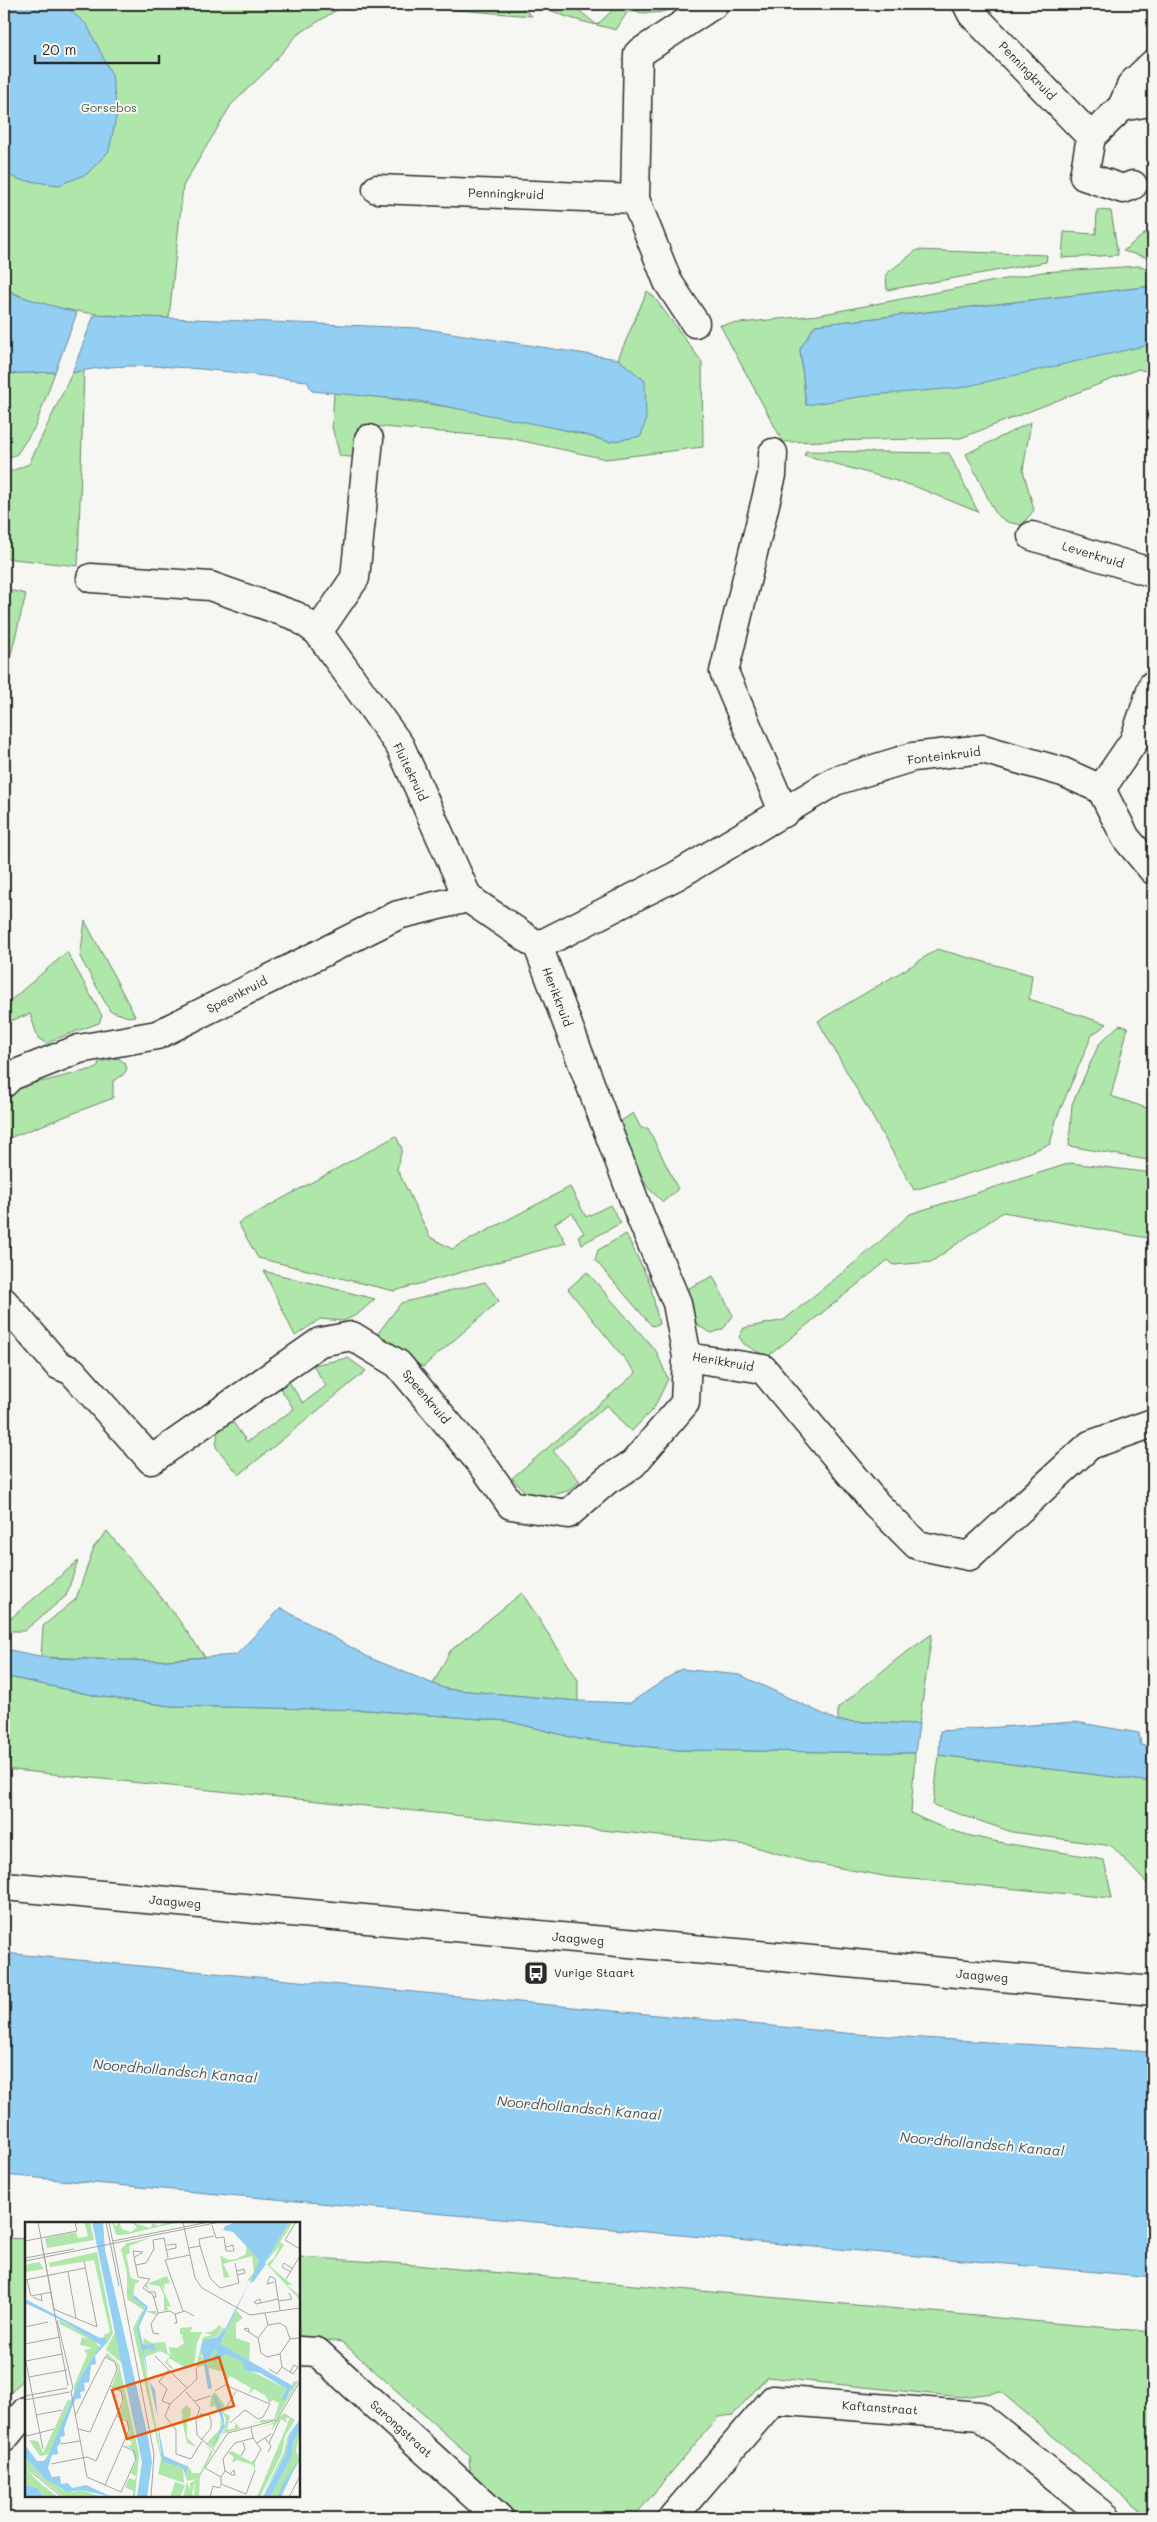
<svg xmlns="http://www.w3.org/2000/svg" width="1157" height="2522" viewBox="0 0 1157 2522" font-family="Mali,sans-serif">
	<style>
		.green { fill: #afe6a9; stroke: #6d886a }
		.water { fill: #93cef3; stroke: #698da3 }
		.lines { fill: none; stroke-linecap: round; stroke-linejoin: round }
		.minor-casing { stroke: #2b2b2b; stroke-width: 31 }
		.secondary-casing { stroke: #2b2b2b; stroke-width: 31 }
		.minor { stroke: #f6f6f2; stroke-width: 28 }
		.secondary { stroke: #f6f6f2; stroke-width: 28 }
		.labels { text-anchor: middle; stroke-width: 4; stroke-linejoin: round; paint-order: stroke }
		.street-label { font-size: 12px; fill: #2b2b2b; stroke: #f6f6f2 }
		.park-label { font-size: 12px; fill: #4c5a4a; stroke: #f6f6f2 }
		.poi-label { font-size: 12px; fill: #2b2b2b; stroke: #f6f6f2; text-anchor: start }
		.water-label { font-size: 14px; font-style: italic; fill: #45545d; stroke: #f6f6f2 }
		.inset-road { fill: none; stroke: #a5a5a2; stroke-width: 1 }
		.view { fill: #e8590c; fill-opacity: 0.15; stroke: #e8590c; stroke-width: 2.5 }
		.inset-edge { fill: none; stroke: #2b2b2b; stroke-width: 2.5 }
	</style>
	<rect width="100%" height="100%" fill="#f6f6f2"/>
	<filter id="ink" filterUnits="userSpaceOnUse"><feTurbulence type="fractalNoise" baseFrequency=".02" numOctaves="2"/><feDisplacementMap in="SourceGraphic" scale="10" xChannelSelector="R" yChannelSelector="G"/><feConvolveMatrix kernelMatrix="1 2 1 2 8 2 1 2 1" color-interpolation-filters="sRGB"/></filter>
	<g filter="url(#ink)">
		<path class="green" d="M4,4H346L297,35L265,72L231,105L183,186L169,318C112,316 55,315 4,288Z
			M383,4H518L532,16Z
			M541,4H571L597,25L619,4H682C664,15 648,14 628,11L616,30C592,23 561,19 541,4Z
			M1097,210L1111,211L1118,255L1062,258L1064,232L1096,234Z
			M1153,227V259L1123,251Z
			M917,250L1047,255L1046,262L887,290L886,274Z
			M1139,266L1153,269V286L815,325L800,349L806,405L1153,344V373L1138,369L961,438L783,442L720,325L818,315L1042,272Z
			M647,291L654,297L702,362L703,447L606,459L509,438L361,425L360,458L340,456L332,427L334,392C426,402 520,416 610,442L645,381L618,359Z
			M84,370L78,566L4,558V474L29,464L72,373Z
			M55,372L35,427L17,454L4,460V374Z
			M1031,422L1023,470L1034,510L1022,525L1007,522L996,514L966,454Z
			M806,451L949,453L978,512L914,486L804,455Z
			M4,589L26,594L9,662L4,716Z
			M85,921L135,1016L129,1017L110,1011L80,957Z
			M937,949L1032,975L1029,999L1107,1024L1092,1035L1057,1117L1050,1144L994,1166L914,1190L818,1021L913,965Z
			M67,952L102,1016L99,1023L53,1040L47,1044L38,1038L30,1014L4,1023V1006Z
			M1119,1025L1128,1027L1111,1096L1153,1110V1161L1069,1146L1072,1104L1099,1044Z
			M118,1058L125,1063L127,1069L123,1075L113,1081V1098L4,1140V1095L40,1080L41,1082L97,1068L99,1062Z
			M633,1113L641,1128H648L678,1189L663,1202L647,1187L618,1123Z
			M396,1136L402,1149L397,1169L430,1237L452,1249L570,1187L586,1217L610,1205L621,1223L582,1244L578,1236L584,1233L572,1213L555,1223L566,1243L394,1291L258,1258L238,1223Z
			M1071,1163L1153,1173V1239L1003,1212L931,1262L894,1265L888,1260L767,1357L744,1344L739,1337L744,1328L784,1320L874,1247L910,1214Z
			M626,1234L650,1283L659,1324L652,1326L595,1260L598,1250Z
			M264,1271L375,1299L358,1314L344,1321L320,1319L295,1336Z
			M587,1272L656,1351L668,1379L654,1408L632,1431L625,1426L607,1405L553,1451L580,1481L568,1491L548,1496L525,1492L512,1478L636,1373L568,1289Z
			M713,1276L733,1316L723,1329L712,1333C688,1323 688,1312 687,1289Z
			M485,1282L499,1301L423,1367L375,1337L401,1303Z
			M348,1358L366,1371L239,1475L216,1447L218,1431L232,1421L247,1442L294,1409L280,1388L289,1382L303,1403L326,1386L313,1365Z
			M107,1531L173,1612L205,1657L153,1661L41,1657L43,1626L76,1599L94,1547Z
			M78,1561L66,1596L24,1631H11L4,1626V1624Z
			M522,1593L578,1680V1701L446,1689L433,1684L450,1651Z
			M932,1634L919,1724L838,1721V1708L897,1659Z
			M4,1676L97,1696L171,1706L367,1710L507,1721L579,1739L678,1750L915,1753L911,1813C969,1845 1040,1846 1104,1860L1112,1898L889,1877L808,1862L748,1845L4,1769Z
			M939,1755L1153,1782V1890L1112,1846L1012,1832L933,1805Z
			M4,2238L26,2239V2375L4,2401Z
			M299,2257L392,2263L1153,2332V2518H1149L1001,2392L961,2397L767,2377L733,2415L718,2417L633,2518H521L470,2472L469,2455L342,2342L299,2337Z"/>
		<path class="water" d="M4,4H63L87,25L112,75L117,113L109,151L87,174L59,185L20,180L4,173Z
			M1153,286V344L959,388L872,395L806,405L800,349L815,325Z
			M4,288L19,296L77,313L55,372L4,374Z
			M94,315L419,328L618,359L645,381L646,420L641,436L610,442L575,432L419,401L312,391L307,381C238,374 138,356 72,373Z
			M281,1608L370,1658L446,1689L578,1701L630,1703L681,1669L740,1675L838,1721L919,1724L915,1753L678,1750L579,1739L507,1721L367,1710L171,1706L97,1696L4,1676V1649L50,1658L153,1661L236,1655Z
			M1075,1722L1139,1733L1141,1745L1153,1748V1782L939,1755L940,1731Z
			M4,1953L856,2034L1153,2052V2277L4,2175Z"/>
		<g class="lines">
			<g class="minor-casing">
				<path id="minor" d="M967,4L972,14L1091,137
					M1122,107L1149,102L1153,98
					M1133,185L1123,189L1084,176L1091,137L1122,107L1132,84L1153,64
					M377,189L635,199
					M695,323L668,282L635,199L638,54L714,4
					M773,453L772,475L724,672L784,813
					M1032,536L1153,573
					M91,578L210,586L296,616L318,632L400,746L468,898
					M318,632L355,578L369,439
					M1101,789L1134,741L1153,685
					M468,898L538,946L641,1218L677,1303L687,1357L763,1369L876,1504L917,1545L969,1556L1090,1445L1153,1423
					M538,946L676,876L835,781L913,757L983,749L1063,772L1101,789L1126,838L1153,870
					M4,1083L11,1076L79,1049L157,1035L398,915L468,898
					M4,1302L58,1365L72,1371L151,1460L320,1342L352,1336L398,1364L485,1468L511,1505L568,1514L607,1480L633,1464L685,1403L687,1357
					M299,2351L317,2352L499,2518
					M4,2438L26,2411
					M672,2518L773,2400L980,2416L1107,2518"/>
			</g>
			<g class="secondary-casing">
				<path id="secondary" d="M4,1886L1153,1991"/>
			</g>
			<use href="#minor" class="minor"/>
			<use href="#secondary" class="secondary"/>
		</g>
	</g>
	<defs>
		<g id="bus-square" transform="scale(1.25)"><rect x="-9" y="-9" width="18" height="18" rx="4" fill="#2b2b2b" stroke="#f6f6f2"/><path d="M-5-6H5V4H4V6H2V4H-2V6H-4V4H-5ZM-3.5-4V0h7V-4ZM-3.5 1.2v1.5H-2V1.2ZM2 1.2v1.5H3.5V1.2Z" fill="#fff"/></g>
	</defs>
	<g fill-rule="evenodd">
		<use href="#bus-square" x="536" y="1973"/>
	</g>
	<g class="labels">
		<g class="street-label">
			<text transform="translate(1027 71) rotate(46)" y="4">Penningkruid</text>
			<text transform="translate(506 194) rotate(2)" y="4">Penningkruid</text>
			<text transform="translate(1093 555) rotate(17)" y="4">Leverkruid</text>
			<text transform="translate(944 756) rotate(-7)" y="4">Fonteinkruid</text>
			<text transform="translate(410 772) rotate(64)" y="4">Fluitekruid</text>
			<text transform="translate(237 995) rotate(-27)" y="4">Speenkruid</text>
			<text transform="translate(557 997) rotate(69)" y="4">Herikkruid</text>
			<text transform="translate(723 1362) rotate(10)" y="4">Herikkruid</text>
			<text transform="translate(426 1397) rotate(50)" y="4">Speenkruid</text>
			<text transform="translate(175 1902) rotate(5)" y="4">Jaagweg</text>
			<text transform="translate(578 1939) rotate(5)" y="4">Jaagweg</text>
			<text transform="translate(982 1976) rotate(5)" y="4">Jaagweg</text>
			<text transform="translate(880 2408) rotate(4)" y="4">Kaftanstraat</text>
			<text transform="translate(401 2429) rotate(42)" y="4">Sarongstraat</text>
		</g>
		<g class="park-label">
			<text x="109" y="112">Gorsebos</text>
		</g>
		<g class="poi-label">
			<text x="554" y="1977">Vurige Staart</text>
		</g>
		<g class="water-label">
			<text transform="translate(175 2071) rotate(5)" y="5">Noordhollandsch Kanaal</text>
			<text transform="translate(579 2108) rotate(5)" y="5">Noordhollandsch Kanaal</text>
			<text transform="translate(982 2144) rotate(5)" y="5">Noordhollandsch Kanaal</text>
		</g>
	</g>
	<g transform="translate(25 2222)">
		<rect width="275" height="275" fill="#f6f6f2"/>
		<path d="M59,0H65L69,18L22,26L20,16L51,10L53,16L63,14ZM87,0L91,4L94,0L97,7L106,10L112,5L106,0L125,6L128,1L133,4L139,1L155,0L98,13H91ZM264,0H268L255,20L259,23L245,44L267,63H262L275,74V78L242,42L249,36L255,23L240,41ZM125,16L104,24L105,31L101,33L106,56L115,59L110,62L108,76L118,82L120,89H131V93L120,89L102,77V51L96,27L102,21ZM221,24L234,38L227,58L222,59L229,50L227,34L198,42L205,55L199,56L195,33L203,38L211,37L221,32ZM72,30L88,111L79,127L82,120L79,113L85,110L69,38L25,45L24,41ZM14,40L19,47L0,50V43ZM142,54L145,61L139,62L140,68L136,63L146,85L142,84L143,88L139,89V73L134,64L122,62L124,69L119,63ZM211,88L218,96L211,101V116L225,121L224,148L262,167L256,175L265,171L268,160L274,158L252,196L247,199L236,201L234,198L249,197L254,181L248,178L244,181L241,174L229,167L223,173L226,166L205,154L201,160L205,163H202L201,161L199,150L183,146V135L198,116ZM117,89L120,91L113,104L137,238L158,246L159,261L133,252L136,237L108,106ZM34,97L77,123L70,121L75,125L56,154L49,176V164L62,133L59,128L68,126L55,123L57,115L49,113L64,117L35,102ZM194,103L197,106L190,114L199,105L200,107L192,114L181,118L176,134L180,143L171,146L178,115L188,113L179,111L188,109ZM168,105L165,110H177L172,121L169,144L159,145L144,136L142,140L149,147L145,146L140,140L145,134L135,129L120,135L119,128L127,122L118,123L119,116L127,121L140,120L143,132L149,131H145L144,125L152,126L159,121L157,115H154L159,114L155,112V106ZM90,110L97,141L81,128ZM82,131L94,142L114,232L110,275H108V269L100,265L104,256L110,258L111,254L105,251L111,240L107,227L99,223L105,224L107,220L101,217L105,209L101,197L92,193L99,180L97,171L87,164L93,148L91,140L80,134ZM190,170L200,184L199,191L205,194L202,208L210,206V200L215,206L232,201V197L233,201L197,212L189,226L182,221L195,207L196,196L198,205L193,212L194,216L200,207L201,196L188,175L195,188L196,195L190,184L185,185L186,174ZM46,177L28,225L24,232L15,234L4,218L13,219L18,231L42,179ZM161,183L166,187L165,196L162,197V216L172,225L162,221L156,193L147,185L159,196L156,189ZM259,191L270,198L260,214L257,231L235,275H232L265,196H260L263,201L255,197L247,208L248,202L227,207L248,201ZM271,200L263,217L261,231L237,275L259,230L262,216ZM275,209L271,229L275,238L252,275H245L267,234L268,220ZM178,221L188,230L175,255L174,275L169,273L170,260L167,272L170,275H158L162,260L165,268V261L172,257L162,259L161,248L165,246L167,251H175L186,229ZM207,229L226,240L230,238V248L228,243L212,238L207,241L209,235L203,231ZM0,235L17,254L37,267L48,270L56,268L77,275H39L0,244ZM0,246L17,263L33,275H18L13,266L0,263ZM150,260L160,263L155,275H145Z" fill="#afe6a9"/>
		<path d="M67,0H78L80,28L123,215L127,240L122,275H112L117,240ZM212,0H264L240,41L275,80L241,42L229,59L225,61L234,38L208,10L198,8L200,4ZM224,61L195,122L268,164L259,179L256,176L262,167L235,151L220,148L217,139L201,132L188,141V135L193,131L190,127L182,139L187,166L183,167L176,125L179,118L192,115L200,107ZM109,73L123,85L114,105L118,123L128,122L131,126L129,129L124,126L119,128L124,159L130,168L133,196L112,106L120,85L108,76ZM0,77L75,116L80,115L82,120L70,134L71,142L66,143L64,160L59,161L60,169L55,170L56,176L51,177L47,185L39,207L40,214L35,215L36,221L32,225L33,232L27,233L23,246L27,255L35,254L36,262L43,261L47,266L61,263L87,275L56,268L43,270L19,256L0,235V223L12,239H19L24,232L56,154L76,123L38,99L0,81ZM188,174H191L197,188L200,205L188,224L198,202ZM275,197V209L268,220L267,234L245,275H238L261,231L264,213ZM132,198L139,234L164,245L161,250L162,259L158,246L137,239ZM274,237L256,275H252L259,260ZM0,263L13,266L18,275L0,274Z" fill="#93cef3"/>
		<path class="inset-road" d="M13,0L29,87M81,0L94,64M84,0L129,232L126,275M158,0L170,56L177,66L225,93L275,86M271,0L260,18L275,27M187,3L191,16L199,15L201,29H209L208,23L201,25M0,19L52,9L50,0M88,19L184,0M17,22L43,164M175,24L185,56L195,66M164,26L175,24L174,17L189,14M141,28L151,26V22L142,23M110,35L118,30L108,29L112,50L113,55L125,57L118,66L128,73L133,91L126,102L128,111L134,112M0,36L49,27M0,39L195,0M111,43L121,41L129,27L128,18L139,16L143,36M212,49L219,47L220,51L212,53M43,50L51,96M266,50L257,45L259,41L268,47M261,57L275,34M0,58L60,46M2,58L6,74L27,70M249,60L242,62L245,54L250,57L255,88M195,66L214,61L210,41M123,70H130L131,75H128M8,75L17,79L16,72M254,79L267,77L264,71M236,81L235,77L229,80L231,82L253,77M28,87L72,105L59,39M158,89L140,38L165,33M133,91L145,89L150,92L152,101H149M240,91L243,103L233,116L236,131L242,135L255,132M150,92L160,89L169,94M32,98L48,166L46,170L62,255L96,270L111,237L109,229L98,224M243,103L255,101L261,105L265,117L275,116M0,105L23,100M224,110L223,106L219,107L233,116M0,122L35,115M130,134L162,166M0,135L18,227M1,139L37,132M171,146L172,157L145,182L140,194L151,208V232L166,237L177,219M144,147L134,160L142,167L137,179L145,182M244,147L252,152L257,145M265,150L269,143L273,145L268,152L265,150L257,145L255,132L265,117M4,155L42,148M190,169L200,163L245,182L238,195L233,197L220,188L205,201M161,170L175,186L171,197L172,213L190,229M0,174L42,166M0,178L45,170M170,179L185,174M201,186L211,169M175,192L184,193L186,198V206L176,218M11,193L37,188M50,194L80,135L90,140L92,148L65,210L53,207M226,205L228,216L236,227L229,240M0,210L2,214L29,207M240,216L246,224L243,230M232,221L246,212M244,221L255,198M36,222L55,219M216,234L220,227L218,220M26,242L62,235L71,239L98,179L96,169L85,164M0,245L37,275M230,248L221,272L196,262V255L180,246L203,211L252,198L275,159M200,249L207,253H210L209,248L205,252M196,255L200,249L198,237L202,231L210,221L228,216M80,263L104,208L102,199L92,194M185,275L188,264L194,266L196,263M264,275L275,254"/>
		<path class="view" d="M194,135L209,184L102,217L87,168Z"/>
		<rect width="275" height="275" class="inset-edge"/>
	</g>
	<rect width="1157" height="2522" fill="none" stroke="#f6f6f2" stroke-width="20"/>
	<rect x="10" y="10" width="1137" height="2502" fill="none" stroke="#2b2b2b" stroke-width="2" filter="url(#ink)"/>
	<path d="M35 55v8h124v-8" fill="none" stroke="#2b2b2b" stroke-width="2.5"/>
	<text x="42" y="55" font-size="15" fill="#2b2b2b" stroke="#f6f6f2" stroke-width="4" paint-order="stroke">20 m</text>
</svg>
